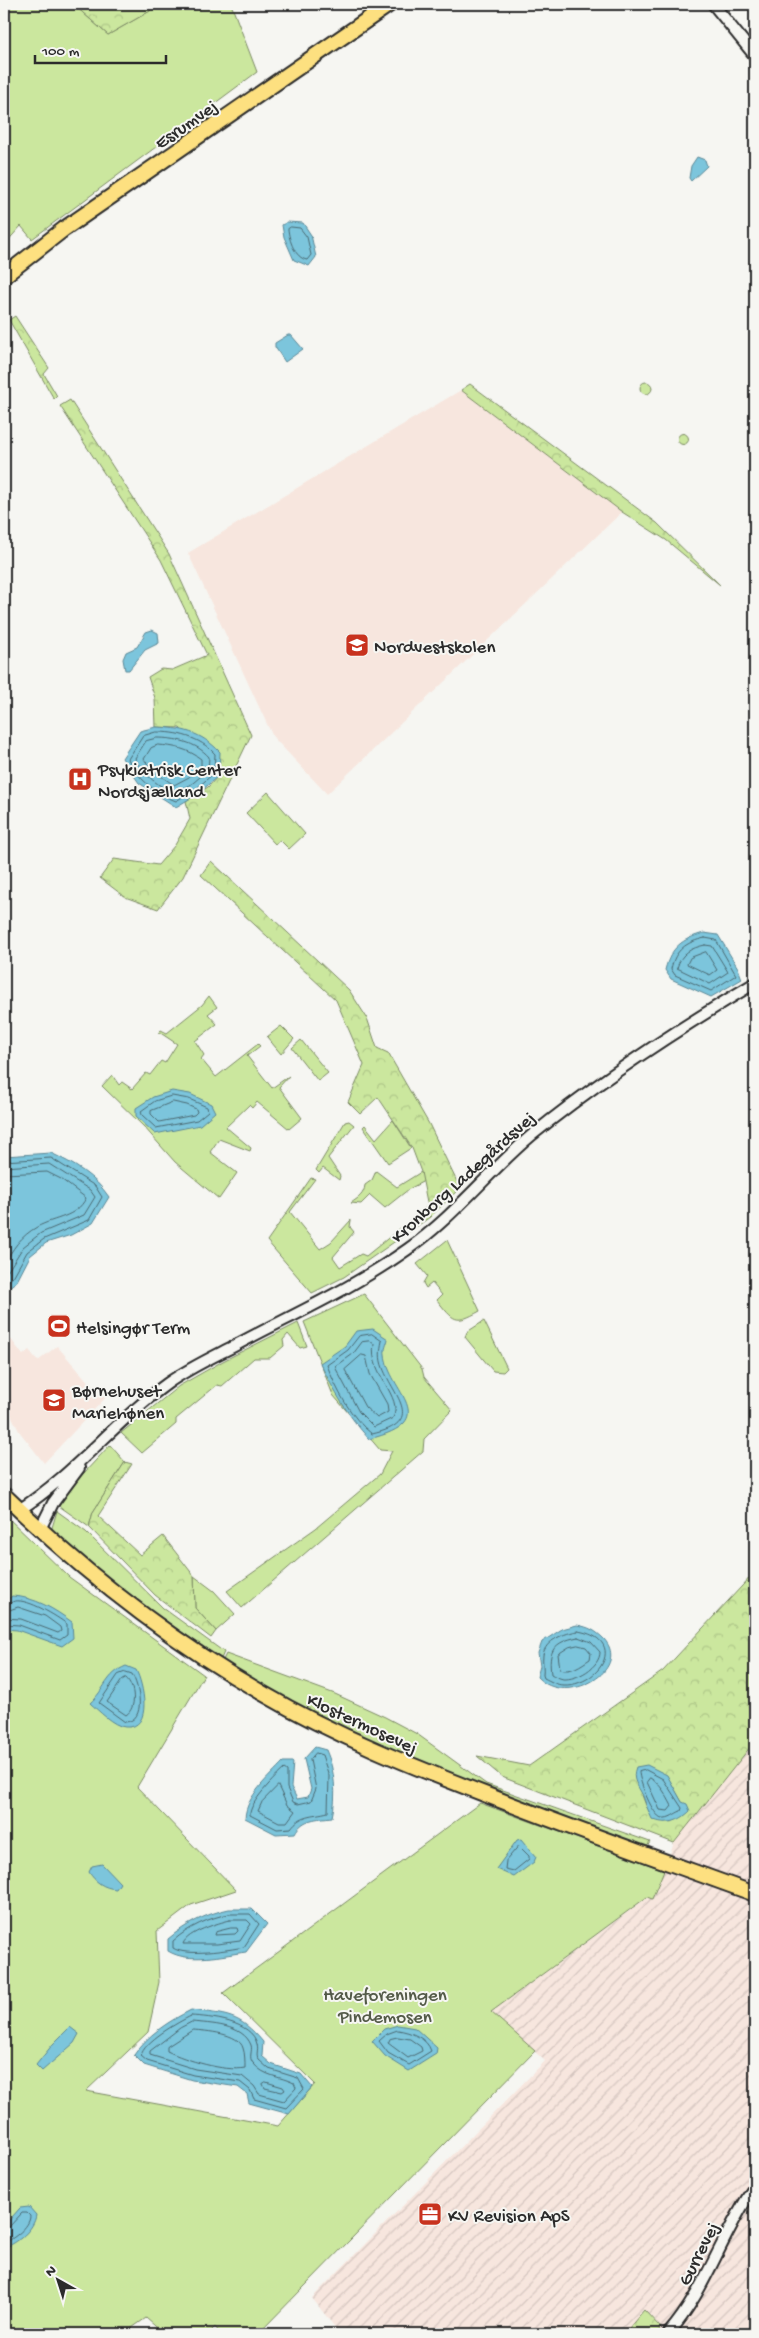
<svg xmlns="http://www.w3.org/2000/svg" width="759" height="2338" viewBox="0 0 759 2338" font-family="'Gochi Hand',sans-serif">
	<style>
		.built { fill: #f7e6de }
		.industrial { fill: url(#industrial-furrows) }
		.green { fill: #cbe79e; stroke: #7b8964 }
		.forest { fill: url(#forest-crowns); stroke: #7b8964; fill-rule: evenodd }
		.water { fill: #7bc5dc; stroke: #5b8795 }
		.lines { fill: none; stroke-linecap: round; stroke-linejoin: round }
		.shore { stroke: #4b6972; stroke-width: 1 }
		.minor-casing { stroke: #2b2b2b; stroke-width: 14 }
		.major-casing { stroke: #2b2b2b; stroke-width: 18 }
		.minor { stroke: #f6f6f2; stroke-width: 10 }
		.major { stroke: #fde080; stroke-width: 14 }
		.labels { text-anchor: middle; stroke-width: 4; stroke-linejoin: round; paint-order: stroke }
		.street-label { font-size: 19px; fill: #2b2b2b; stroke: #f6f6f2 }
		.poi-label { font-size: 19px; fill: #2b2b2b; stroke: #f6f6f2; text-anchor: start }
		.park-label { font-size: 19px; fill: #535a48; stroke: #f6f6f2 }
	</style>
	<defs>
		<pattern id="industrial-furrows" width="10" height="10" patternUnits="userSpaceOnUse" patternTransform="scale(1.25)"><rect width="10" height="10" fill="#f7e6de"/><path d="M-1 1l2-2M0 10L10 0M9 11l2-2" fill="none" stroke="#d4c5bf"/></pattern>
		<pattern id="forest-crowns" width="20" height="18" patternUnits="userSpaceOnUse" patternTransform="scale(1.25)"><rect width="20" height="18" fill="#cbe79e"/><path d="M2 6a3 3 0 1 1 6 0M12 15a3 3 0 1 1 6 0" fill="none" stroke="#aec688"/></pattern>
	</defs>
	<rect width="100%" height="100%" fill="#f6f6f2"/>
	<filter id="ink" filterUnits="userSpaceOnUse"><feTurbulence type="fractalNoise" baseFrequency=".02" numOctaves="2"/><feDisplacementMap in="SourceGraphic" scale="10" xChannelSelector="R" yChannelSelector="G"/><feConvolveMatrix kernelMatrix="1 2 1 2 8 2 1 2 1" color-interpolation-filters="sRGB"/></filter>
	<g filter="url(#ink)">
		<path class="built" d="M461,390L622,512L327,794L273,737L188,553Z
			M10,1338L23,1355L29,1350L38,1361L57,1346L91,1385L110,1393L44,1463L19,1431L4,1401V1342Z"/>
		<path class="industrial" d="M755,1741V2334H655L661,2328L644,2310L624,2334H340L312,2298L545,2061L491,2012L648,1897L652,1899L674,1843Z"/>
		<path class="green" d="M4,4H73L108,35L150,11L155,4H231L257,72L32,239L21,226L4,245Z
			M640 388a6 6 0 1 1 12 0a6 6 0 1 1-12 0Z
			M677.5 439a5.5 5.5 0 1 1 11 0a5.5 5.5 0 1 1-11 0Z
			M268,792L305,834L289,849L280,840L275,844L246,813Z
			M209,996L217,1007L208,1014L217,1024L195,1041L204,1055L201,1059L216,1077L258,1044L260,1046L247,1056L272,1088L289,1076L279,1087L302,1118L289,1129L257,1102L252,1108L249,1105L226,1127L251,1148L250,1151L219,1139L210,1152L237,1173L219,1199L175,1162L144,1127L102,1086L112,1075L119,1085L122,1082L132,1089L146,1073L150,1075L161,1061L165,1063L177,1044L159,1032L161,1030L167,1033L202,1005Z
			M281,1026L294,1039L281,1054L267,1037Z
			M301,1040L328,1073L318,1081L292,1048Z
			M393,1120L411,1148L388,1163L363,1127L365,1125L376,1139Z
			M349,1121L354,1125L328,1158L340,1176L339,1180L323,1168L319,1173L316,1170L345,1122Z
			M376,1171L397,1187L421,1172L424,1181L409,1189L385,1208L370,1195L361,1204L351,1203C358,1198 364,1195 365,1185L372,1180Z
			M311,1178L315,1179L290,1212L320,1249L331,1242L351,1220L350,1227L354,1232L333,1257L340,1267L361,1254L366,1256L428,1206L430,1217L344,1277L312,1293L267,1241Z
			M447,1240L480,1311C455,1325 454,1321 437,1300L442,1295L432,1283L426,1288L423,1283L427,1276L417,1264Z
			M364,1294L422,1369L424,1377L452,1410L424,1439L423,1451L242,1608L227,1591L316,1528L380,1474L392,1451L380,1450L333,1395L304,1322Z
			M484,1321L507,1368L503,1372L493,1371L465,1337L467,1332Z
			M298,1323L307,1346L300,1348L288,1334L283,1340L284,1346L270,1358H254L222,1386L217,1385L176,1419V1424L142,1453L121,1433L179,1386L223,1361Z
			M110,1445L125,1462L93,1512L89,1527L59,1506L71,1487Z
			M57,1511L86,1532L163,1608L224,1652L221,1659L127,1594L51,1531Z
			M4,1514L69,1577L204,1675L137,1787L236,1890L191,1905L157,1931L159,1982L148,2032L86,2091L278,2126L315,2084L223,1993L480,1803L664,1870L652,1899L647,1897L491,2012L535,2051L258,2334H221L215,2327L208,2334H164L146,2318L129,2330V2334H4Z
			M194,1576L214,1591L235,1614L216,1631L195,1608Z
			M226,1654L335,1694L385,1717L417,1734L486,1784L650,1842L647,1847C501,1795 354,1745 223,1660Z"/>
		<path class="forest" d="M73,4H155L150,11L108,35Z
			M15,316L49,368L44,374L57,396L54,399L9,320Z
			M470,384L657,523L720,585L666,540L622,512L461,390Z
			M70,400L169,554L251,735L183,877L158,909L125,897L100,878L114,859L158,865L175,845L190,819L186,801L208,787L219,775L180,728L156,727L155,698L148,677L161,669L172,670L207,655L161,560L60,406Z
			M211,861L349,990L367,1018L377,1048L388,1053L429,1124L460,1188L430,1217L421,1172L412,1148L378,1097L360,1114L348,1102L364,1065L336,1000L201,875Z
			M125,1462L132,1464L98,1516L140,1555L163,1536L194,1576L195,1608L216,1631L211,1638L155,1595L89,1527L93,1512Z
			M755,1572V1741L674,1843L502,1777L477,1756L529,1766L663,1671ZM667,1776L682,1802L680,1816L672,1822L647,1808L642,1795Z
			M644,2310L661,2328L655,2334H624Z"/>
		<path class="water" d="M697,157L705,160L707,166L691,181L689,178L691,166Z
			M287,222L303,223L311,235L316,257L309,266L294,260L284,237L282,225Z
			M288,335H291L303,349L285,362L275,347V343Z
			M152,630L158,633L159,643L145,650L129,670H125L123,659L126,652L137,647L146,632Z
			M156,727C182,728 201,732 220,752L219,775L199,793L176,807L139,783L122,758L140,731Z
			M704,933L718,935L738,968L742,979L711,997L671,979L665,970C671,947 682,939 704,933Z
			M172,1091L190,1094L211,1104L215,1112L200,1125L155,1134L136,1116V1108L153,1097Z
			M51,1153C74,1164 95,1176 109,1197L93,1223L71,1235L46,1243L30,1256L17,1281L4,1291V1156Z
			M373,1329L388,1339C387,1344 384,1349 385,1354C388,1392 445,1420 369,1439C348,1416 334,1391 320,1363L345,1346L356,1331Z
			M12,1596C35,1597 54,1609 72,1622L73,1638L62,1646L17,1630L4,1629V1602Z
			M577,1625C589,1627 596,1631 604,1639C632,1670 566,1708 537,1677L540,1666L538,1653L542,1642L562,1629Z
			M126,1666L136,1670C143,1683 154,1730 125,1727C113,1726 98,1710 90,1703C105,1690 106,1674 126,1666Z
			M315,1747L326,1750C335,1770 337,1795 332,1817C317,1819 303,1818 295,1833L276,1834L245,1818C246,1796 269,1777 283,1762H293L291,1787L297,1799L308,1797L311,1789L304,1759Z
			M647,1765L667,1775L682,1802L687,1804L690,1811C680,1821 666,1826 652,1819C648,1811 646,1804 643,1796C638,1785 631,1780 636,1767Z
			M521,1839L536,1857L534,1862L514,1877L496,1869L517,1840Z
			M102,1864L120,1883L116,1889C104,1888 95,1882 89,1872L92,1866Z
			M229,1909H252L267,1924L246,1952C223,1955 189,1964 168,1951V1939C186,1924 205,1914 229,1909Z
			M191,2010C226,2015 239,2013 263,2042L262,2056L271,2064L301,2074L312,2087L289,2114L249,2103L247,2094L238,2087L192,2080L144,2065L134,2055C147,2035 169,2021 191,2010Z
			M398,2025L415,2028L437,2048L436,2054L409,2071L385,2056L372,2041L384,2029Z
			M70,2027L79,2034L74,2043L42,2071L36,2065L53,2044Z
			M29,2207L36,2215C34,2230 17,2243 4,2248V2226L20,2208Z"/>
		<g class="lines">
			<path class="shore" d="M291,227L300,228L307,237L311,255L307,260C295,258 289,240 288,229Z
				M156,732C177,732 200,737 215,754L214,773L197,788L176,801C156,794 137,778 128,759L143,736Z
				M157,738C175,738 196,742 209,757L208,770L193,783L176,793C160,788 142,774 135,758L146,741Z
				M158,745C174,746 188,749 201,759V766L189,777L174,785L152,770L144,759L151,748Z
				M705,938L716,940L736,975L711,991L675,975L671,969C675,950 686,942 705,938Z
				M705,945L712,946L728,972L710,984L677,968C681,953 691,948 705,945Z
				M706,952L717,970L710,975L687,964L690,958Z
				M172,1096L189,1099L207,1107L208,1111L197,1120L156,1128L142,1115L141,1111L155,1101Z
				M173,1102L187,1105L196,1109L197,1112L194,1115L159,1122L151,1114V1111Z
				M4,1161L51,1158L95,1186L102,1197L89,1220L44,1239L27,1252L13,1277L4,1285
				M4,1167L49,1164L90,1190L95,1197L84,1215L41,1233L23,1247L4,1277
				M4,1174L47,1172L61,1179L86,1198C76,1218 55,1217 37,1227C21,1236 12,1249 4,1265
				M372,1334L382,1341C380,1350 379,1358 383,1368C394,1397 426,1422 372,1434C351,1418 336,1389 327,1365L348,1350L359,1336Z
				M370,1341L374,1344C368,1373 404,1397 393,1418L374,1427L359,1412L335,1367L353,1354L362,1342Z
				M362,1355L366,1356L370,1374L387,1404L388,1412L377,1418L365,1407L345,1370Z
				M4,1605C8,1605 11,1602 15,1601C29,1599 56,1616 67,1624V1635L60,1640L19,1625L4,1624
				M4,1612L18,1607L45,1616L60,1627L61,1631L58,1633L21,1619L4,1618
				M578,1631C630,1640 598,1687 563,1685C557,1685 550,1681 544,1678L543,1675C544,1668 542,1662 543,1655C545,1640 565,1633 578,1631Z
				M578,1637L591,1642L600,1652C600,1667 577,1680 563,1679C559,1678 554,1676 551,1674C548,1651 553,1642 578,1637Z
				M578,1645L586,1647L591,1653L590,1659C581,1665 571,1673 560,1669L558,1654L569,1647Z
				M126,1672L132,1674C139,1686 147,1721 125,1722L99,1703L118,1675Z
				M126,1678C135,1686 137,1708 126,1715L107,1702L122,1680Z
				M316,1753L322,1755L329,1776L328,1812C313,1816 301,1814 291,1828L277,1829L250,1815C249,1803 275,1777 284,1769L287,1771V1788L293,1802L298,1804L311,1801L316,1789L310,1760Z
				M646,1770L663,1779L682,1808L681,1811C675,1813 670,1819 662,1818C653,1817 639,1781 639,1772Z
				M650,1778C661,1784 666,1795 672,1806L668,1811L660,1810L647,1782Z
				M278,1786L287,1805L295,1811L287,1822H279L258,1811L262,1802Z
				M519,1846L529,1856V1859L514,1871L505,1869L506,1861Z
				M229,1914H250L259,1924L244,1947C228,1950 186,1957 173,1948V1941C189,1927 208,1918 229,1914Z
				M230,1920H247L251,1924L240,1941L217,1944H183C187,1932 218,1923 230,1920Z
				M231,1928H237L238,1931L235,1934L215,1935L216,1932Z
				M191,2016C210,2017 252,2021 257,2044C259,2050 255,2054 259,2060L269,2069L298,2078L304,2089L286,2108L254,2099L250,2090L240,2082L193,2075L147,2061L141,2056C143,2042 178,2022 191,2016Z
				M192,2022C210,2024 243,2024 251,2045C253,2051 248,2057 253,2063C264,2077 280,2076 294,2083L296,2088L284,2101L259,2094L254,2086L242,2076L195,2069L150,2055V2051L180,2028Z
				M193,2030C206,2031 239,2033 243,2048C245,2053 245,2063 245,2068C224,2072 186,2060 167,2051V2047Z
				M398,2030C411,2032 427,2038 431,2051L409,2065L388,2053L379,2041L387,2034Z
				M398,2037L410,2039L421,2047L422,2051L408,2058L388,2043L390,2039Z
				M266,2082L283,2087L285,2090L282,2092L265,2088L263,2084Z
				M4,2229L9,2227L22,2213H27L30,2216C30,2227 13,2239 4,2243"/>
			<g class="minor-casing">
				<path id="minor" d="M713,4L755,56
					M19,1510C74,1475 115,1421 168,1383C189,1368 213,1357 236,1345C294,1314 355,1287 408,1249C454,1217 489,1171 532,1135C602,1078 678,1029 755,983
					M40,1529L53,1503L79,1468
					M668,2334C706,2291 722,2233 755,2186"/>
			</g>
			<g class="major-casing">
				<path id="major" d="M4,276L64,229L390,4
					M4,1495C82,1571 169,1640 264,1694C336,1736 414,1767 492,1797C579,1831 667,1862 755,1894"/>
			</g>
			<use href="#minor" class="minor"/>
			<use href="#major" class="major"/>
		</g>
	</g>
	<defs>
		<g id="school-square" transform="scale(1.25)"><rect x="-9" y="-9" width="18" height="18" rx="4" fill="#c8321e" stroke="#f6f6f2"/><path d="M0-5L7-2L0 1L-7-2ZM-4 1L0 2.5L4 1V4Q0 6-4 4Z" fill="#fff"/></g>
		<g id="hospital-square" transform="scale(1.25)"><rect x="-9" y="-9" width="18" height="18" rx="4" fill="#c8321e" stroke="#f6f6f2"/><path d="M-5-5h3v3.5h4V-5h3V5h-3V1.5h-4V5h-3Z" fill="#fff"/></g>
		<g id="stadium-square" transform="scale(1.25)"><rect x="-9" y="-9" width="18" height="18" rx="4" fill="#c8321e" stroke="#f6f6f2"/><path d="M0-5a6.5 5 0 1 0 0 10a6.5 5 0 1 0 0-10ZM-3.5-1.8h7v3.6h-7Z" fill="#fff"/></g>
		<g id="office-square" transform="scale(1.25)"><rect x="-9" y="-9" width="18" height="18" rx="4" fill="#c8321e" stroke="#f6f6f2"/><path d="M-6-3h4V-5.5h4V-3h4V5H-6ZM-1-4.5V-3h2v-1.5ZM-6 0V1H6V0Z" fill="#fff"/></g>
	</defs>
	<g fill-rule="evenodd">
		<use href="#school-square" x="357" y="645"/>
		<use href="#hospital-square" x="80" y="779"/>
		<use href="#stadium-square" x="59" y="1326"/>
		<use href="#school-square" x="54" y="1400"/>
		<use href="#office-square" x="430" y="2214"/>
	</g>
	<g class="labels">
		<g class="street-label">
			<text transform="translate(185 123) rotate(-35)" y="7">Esrumvej</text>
			<text transform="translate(462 1176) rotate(-42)" y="7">Kronborg Ladegårdsvej</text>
			<text transform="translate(363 1722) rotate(25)" y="7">Klostermosevej</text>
			<text transform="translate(697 2253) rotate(-63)" y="7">Gurrevej</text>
		</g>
		<g class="poi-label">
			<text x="374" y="652">Nordvestskolen</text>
			<text x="98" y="775">Psykiatrisk Center<tspan x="98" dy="22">Nordsjælland</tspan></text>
			<text x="76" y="1333">Helsingør Term</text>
			<text x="72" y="1396">Børnehuset<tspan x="72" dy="22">Mariehønen</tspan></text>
			<text x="448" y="2221">KV Revision ApS</text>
		</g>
		<g class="park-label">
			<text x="385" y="2000">Haveforeningen<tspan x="385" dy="22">Pindemosen</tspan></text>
		</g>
	</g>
	<rect width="759" height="2338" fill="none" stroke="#f6f6f2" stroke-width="20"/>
	<rect x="10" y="10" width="739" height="2318" fill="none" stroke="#2b2b2b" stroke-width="2" filter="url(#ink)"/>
	<g transform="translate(58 2280) rotate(321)" stroke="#f6f6f2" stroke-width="4" paint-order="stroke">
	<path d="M0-4L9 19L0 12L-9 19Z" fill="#2b2b2b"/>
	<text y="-8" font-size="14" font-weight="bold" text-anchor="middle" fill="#2b2b2b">N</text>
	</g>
	<path d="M35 55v8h131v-8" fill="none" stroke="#2b2b2b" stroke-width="2.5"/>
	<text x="42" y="55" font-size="15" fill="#2b2b2b" stroke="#f6f6f2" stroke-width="4" paint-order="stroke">100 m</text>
</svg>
